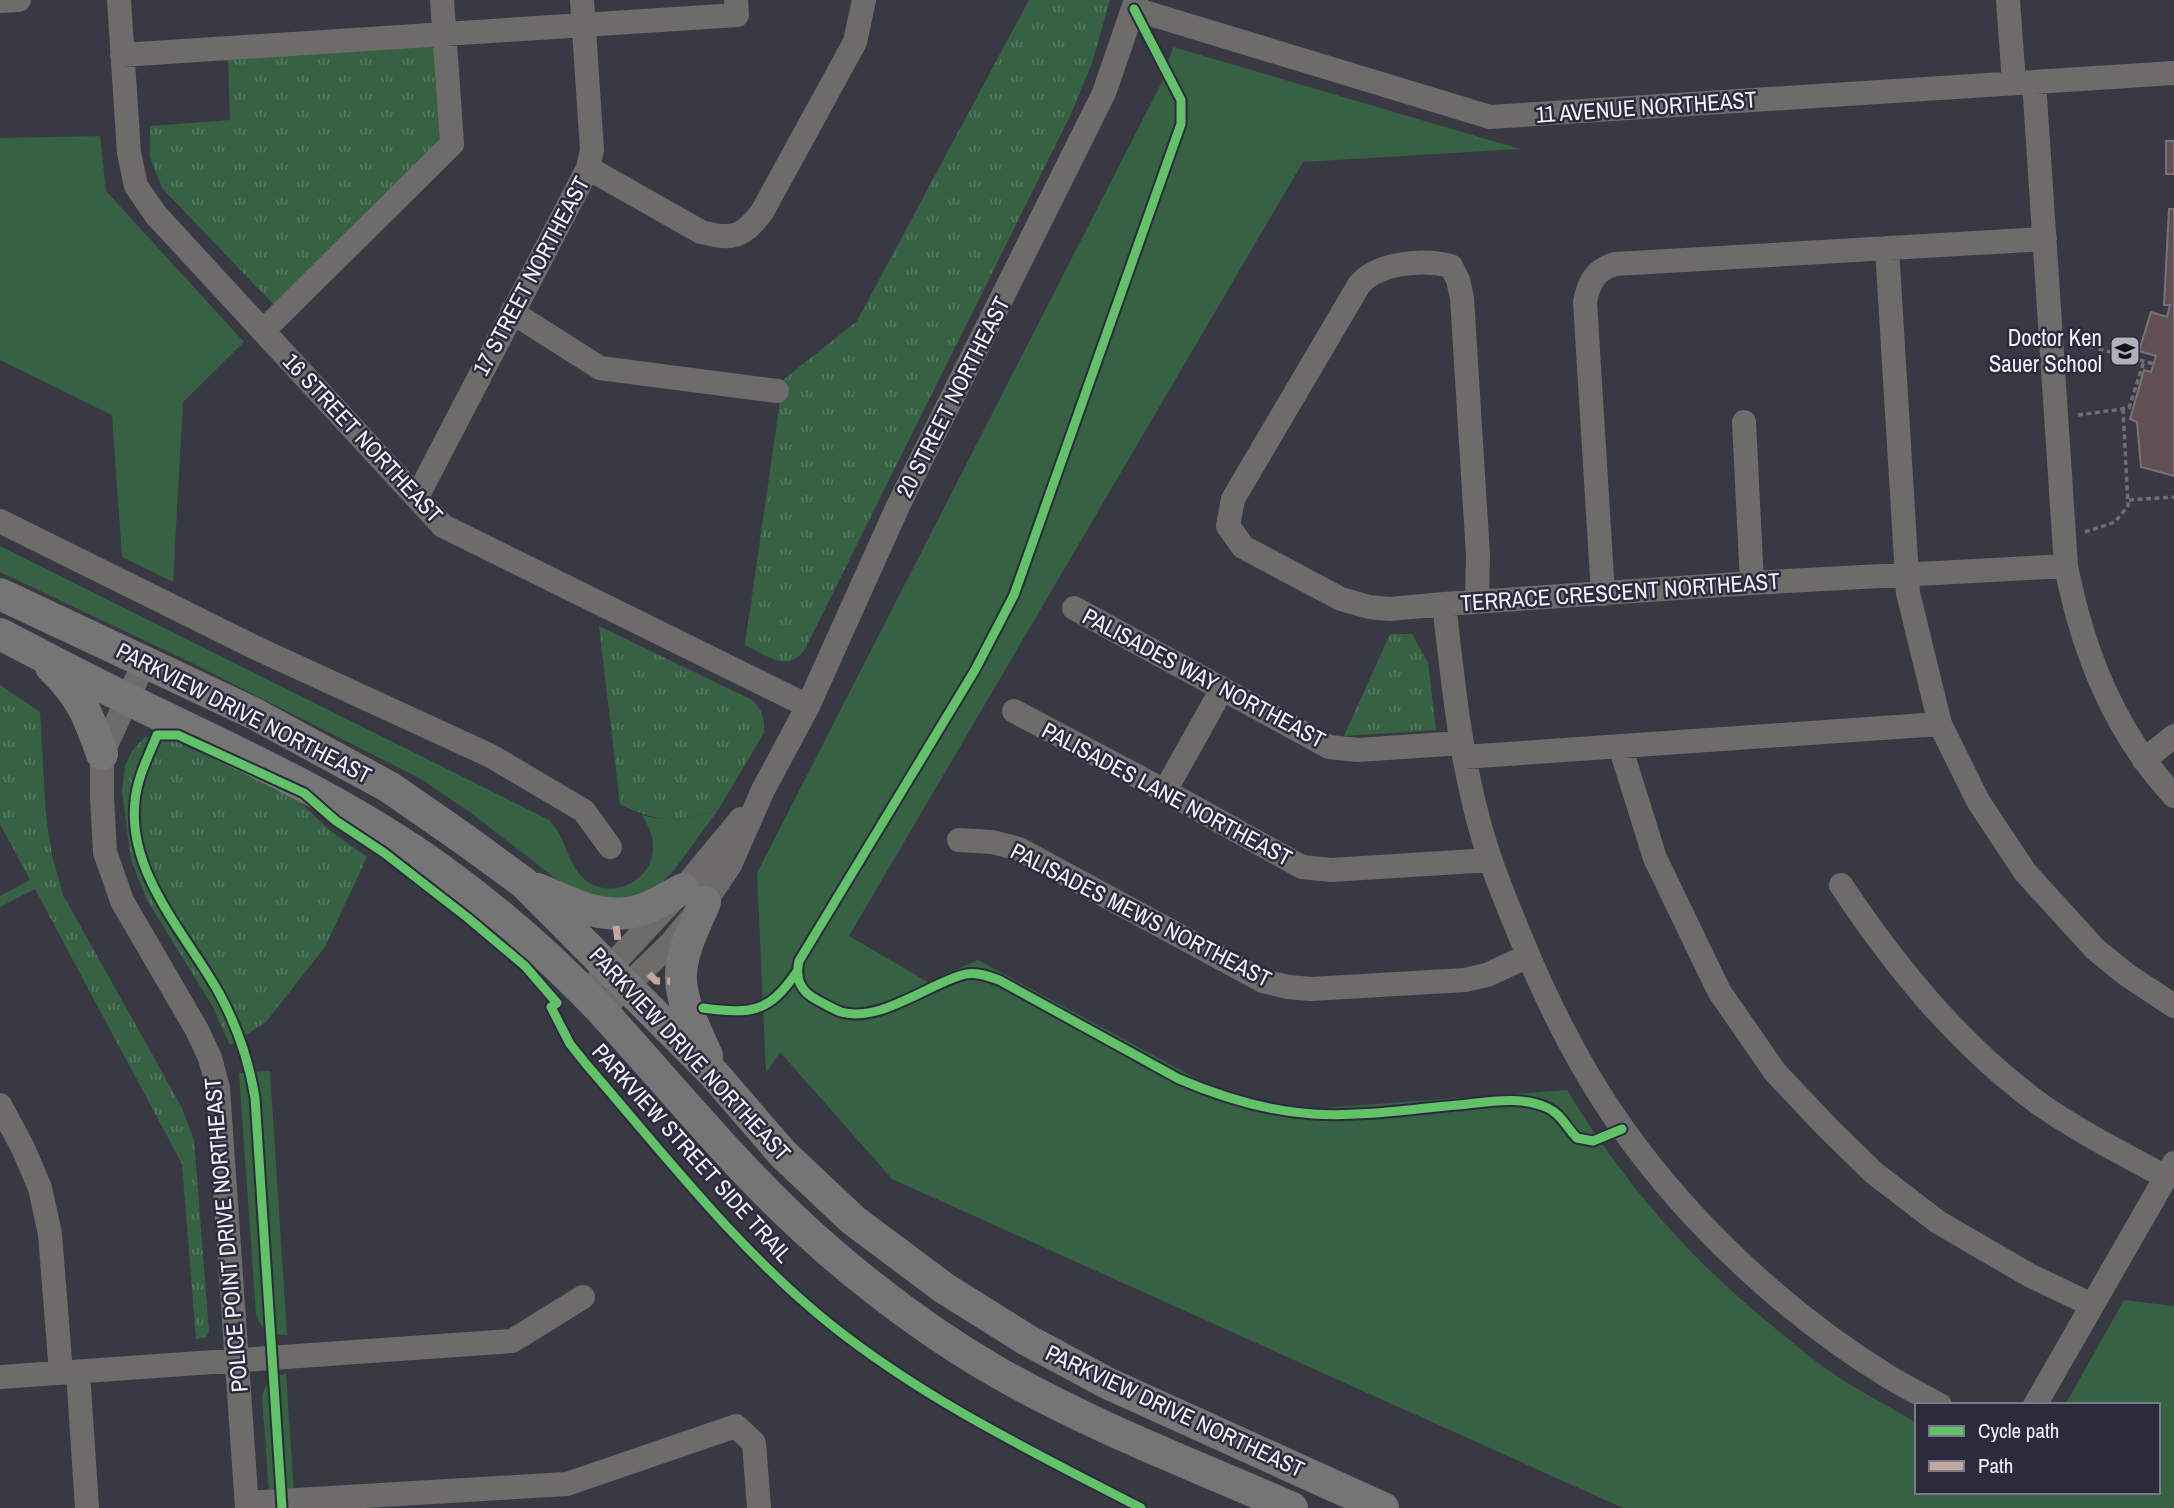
<svg xmlns="http://www.w3.org/2000/svg" width="2174" height="1508" viewBox="0 0 2174 1508" font-family="'Archivo Narrow',sans-serif">
	<style>
		.grass { fill: #366143 }
		.park { fill: url(#park-tufts) }
		.building { fill: #614f54; stroke: #777276; stroke-width: 2 }
		.lines { fill: none; stroke-linecap: round; stroke-linejoin: round }
		.path { stroke: #6f6f71; stroke-width: 3.5; stroke-dasharray: 5 3.5; stroke-linecap: butt }
		.minor { stroke: #6d6c6b; stroke-width: 24 }
		.major { stroke: #767575; stroke-width: 32 }
		.quiet { stroke: #c3a89e; stroke-width: 7; stroke-dasharray: 14 7; stroke-linecap: butt }
		.cycleway-casing { stroke: #2b2b3d; stroke-width: 13 }
		.cycleway { stroke: #61c268; stroke-width: 9 }
		.labels { text-anchor: middle; stroke-width: 5; stroke-linejoin: round; paint-order: stroke }
		.street-label { font-size: 23px; fill: #f1f2fe; stroke: #2b2b3d }
		.poi-label { font-size: 23px; fill: #f1f2fe; stroke: #2b2b3d; text-anchor: end }
	</style>
	<defs>
		<pattern id="park-tufts" width="24" height="20" patternUnits="userSpaceOnUse" patternTransform="scale(1.75)"><rect width="24" height="20" fill="#366143"/><path d="M3 7l-1-3M5 7V3M7 7l1-3M15 17l-1-3M17 17v-4M19 17l1-3" fill="none" stroke="#54785f"/></pattern>
	</defs>
	<rect width="100%" height="100%" fill="#393943"/>
	<path class="grass" d="M1173,47L1520,149L1303,162L849,936L928,982L978,960L1210,1086C1243,1098 1273,1107 1309,1109L1567,1090C1625,1185 1689,1258 1776,1329C1791,1341 1805,1354 1821,1365C1851,1387 1885,1404 1917,1423V1492H2158V1405H2065L2124,1300L2174,1306V1508H1623L892,1179L780,1052L766,1073L757,873L1162,82Z
		M100,136L106,191L244,342L183,402L173,582L122,557L112,415L0,360V138Z
		M0,546L549,820C566,836 567,864 584,879C611,902 655,881 653,845C653,834 647,824 642,815C668,822 693,819 718,810L675,869L652,893L610,906L568,888L471,813L421,779L190,662L0,572Z
		M270,1071L287,1335C269,1335 262,1331 256,1314L239,1073Z
		M286,1373L295,1508H270L262,1397C265,1382 273,1378 286,1373Z"/>
	<path class="park" d="M1029,0H1110L1092,63L1071,114L806,647C790,675 766,655 745,645L783,380L857,321Z
		M425,42L441,53L445,143L274,305L162,188L150,157V126L230,120L228,57Z
		M599,626L752,700C762,710 765,719 764,733L718,810C679,823 657,823 620,804Z
		M1390,634H1412L1428,663L1436,730L1344,736Z
		M0,685L40,712L46,817L52,855L63,895L181,1106L194,1140L209,1332L206,1337L196,1339L182,1164L35,889L0,907V896L30,880L0,824Z
		M145,737L178,738L298,800L329,830L367,857L325,947L266,1022L230,1045L213,1007L147,900L131,860L122,791L125,766L132,751Z"/>
	<path class="building" d="M2166,141H2174V174H2166Z
		M2169,209H2174V476L2141,467L2137,422L2130,419L2144,370L2151,372L2156,356L2139,351L2151,312L2167,317L2170,305H2164Z"/>
	<g class="lines">
		<path class="path" d="M2074,342L2154,364
			M2078,415L2129,408L2144,361
			M2129,500L2174,497
			M2085,532L2115,522L2128,506L2123,409"/>
		<path class="minor" d="M119,0L129,153L136,186L156,215L443,526L808,706
			M2008,0L2014,83
			M0,1L19,0
			M1134,9L1490,117L2174,73
			M122,55L737,15L736,0
			M2034,82L2066,566C2083,652 2114,731 2174,796
			M588,168L701,232C732,240 742,238 762,212L855,42L864,0
			M1887,248L1908,593L1940,724L1978,801L2025,872L2095,949L2127,975L2174,1006
			M512,312L600,368L777,391
			M263,331L452,144L442,0
			M1744,422L1752,583
			M417,497L588,168L592,150L582,0
			M0,521L256,648L491,756L584,811L610,847
			M1603,594L1585,302C1589,282 1595,270 1615,264L2045,239
			M1444,604L1390,609L1369,607L1341,599L1243,547L1228,526L1233,499L1359,285C1378,262 1424,259 1451,266L1458,280L1462,298L1478,555L1477,600
			M1074,608L1329,747L1358,750L1461,743
			M145,661L102,754V798L105,852L122,901L197,1030L210,1058L218,1088L247,1508
			M1014,711L1165,791L1302,867L1331,870L1490,860
			M1620,746L1655,858L1719,991L1775,1072L1828,1128L1874,1173L1938,1222L2029,1275L2092,1305
			M1464,757L1940,724
			M2144,760L2174,736
			M1165,791L1222,689
			M959,840L992,842L1019,849L1263,981L1288,987L1311,989L1465,980L1487,975L1528,956
			M1841,885C1896,968 1960,1046 2041,1105C2080,1132 2123,1154 2166,1177
			M585,994L683,889L741,819
			M601,1011L672,942L705,902L730,865L763,790L808,706L898,506L1104,93L1136,0
			M0,1105L23,1148L40,1188L50,1234L61,1373
			M78,1372L87,1508
			M0,1377L512,1341L583,1297
			M1940,1405C1923,1396 1906,1387 1889,1377C1788,1315 1692,1226 1623,1129C1582,1072 1550,1008 1523,943C1504,897 1485,852 1474,803C1458,738 1452,671 1444,604L1752,583L2066,566
			M2035,1405L2174,1163
			M247,1503L567,1484L736,1426L754,1443L759,1508"/>
		<path class="major" d="M0,594L253,713L389,787L464,839L524,883L714,1074L783,1154L853,1220L944,1288L1027,1340L1107,1383L1383,1508
			M0,634C42,656 84,678 127,699C234,751 343,799 440,869C498,911 552,958 601,1010C676,1092 745,1179 830,1252C881,1296 938,1338 997,1372C1091,1426 1194,1465 1292,1508
			M51,667C82,697 88,715 102,754
			M538,889C568,901 600,920 633,912C651,909 667,897 683,889
			M705,902C695,926 680,953 681,979C682,1006 697,1032 707,1056"/>
		<path class="quiet" d="M616,926L618,941
			M649,974L656,981H670"/>
		<g class="cycleway-casing">
			<path id="cycleway" d="M1134,9L1181,100V124L1014,595L975,670L799,961C795,979 800,991 817,1000C825,1004 833,1009 841,1012C879,1023 927,985 962,975C974,971 988,976 999,980L1179,1079C1221,1097 1267,1111 1313,1114C1361,1117 1410,1109 1458,1105C1487,1102 1520,1095 1548,1108C1561,1114 1567,1128 1577,1138L1593,1141L1622,1129
				M703,1008C750,1014 768,1014 796,973
				M282,1508L255,1098C249,1061 237,1026 219,993C186,934 127,873 135,801C137,778 149,755 157,735H178L304,793L336,821L383,852L468,918L525,966L557,1003L551,1007L570,1044L586,1064C664,1154 737,1249 830,1324C925,1400 1033,1452 1141,1508"/>
		</g>
		<use href="#cycleway" class="cycleway"/>
	</g>
	<defs>
		<g id="school-square" transform="scale(1.575)"><rect x="-9" y="-9" width="18" height="18" rx="4" fill="#b1b1bd" stroke="#2b2b3d"/><path d="M0-5L7-2L0 1L-7-2ZM-4 1L0 2.5L4 1V4Q0 6-4 4Z" fill="#111"/></g>
	</defs>
	<g fill-rule="evenodd">
		<use href="#school-square" x="2125" y="351"/>
	</g>
	<g class="labels">
		<g class="street-label">
			<text transform="translate(1646 107) rotate(-4)" y="8">11 AVENUE NORTHEAST</text>
			<text transform="translate(531 276) rotate(-62)" y="8">17 STREET NORTHEAST</text>
			<text transform="translate(953 397) rotate(-63)" y="8">20 STREET NORTHEAST</text>
			<text transform="translate(363 438) rotate(47)" y="8">16 STREET NORTHEAST</text>
			<text transform="translate(1620 592) rotate(-4)" y="8">TERRACE CRESCENT NORTHEAST</text>
			<text transform="translate(1204 678) rotate(28)" y="8">PALISADES WAY NORTHEAST</text>
			<text transform="translate(244 713) rotate(27)" y="8">PARKVIEW DRIVE NORTHEAST</text>
			<text transform="translate(1167 794) rotate(28)" y="8">PALISADES LANE NORTHEAST</text>
			<text transform="translate(1141 915) rotate(27)" y="8">PALISADES MEWS NORTHEAST</text>
			<text transform="translate(690 1054) rotate(47)" y="8">PARKVIEW DRIVE NORTHEAST</text>
			<text transform="translate(692 1153) rotate(48)" y="8">PARKVIEW STREET SIDE TRAIL</text>
			<text transform="translate(226 1235) rotate(-95)" y="8">POLICE POINT DRIVE NORTHEAST</text>
			<text transform="translate(1175 1411) rotate(25)" y="8">PARKVIEW DRIVE NORTHEAST</text>
		</g>
		<g class="poi-label">
			<text x="2102" y="346">Doctor Ken<tspan x="2102" dy="26">Sauer School</tspan></text>
		</g>
	</g>
	<rect x="1915" y="1403" width="245" height="91" fill="#2b2b3d" stroke="#7a7b8a" stroke-width="2"/>
	<rect x="1929" y="1426" width="35" height="10" fill="#61c268" stroke="#7a7b8a" stroke-width="2"/>
	<text x="1978" y="1438" font-size="21" fill="#f1f2fe">Cycle path</text>
	<rect x="1929" y="1461" width="35" height="10" fill="#c3a89e" stroke="#7a7b8a" stroke-width="2"/>
	<text x="1978" y="1473" font-size="21" fill="#f1f2fe">Path</text>
</svg>
